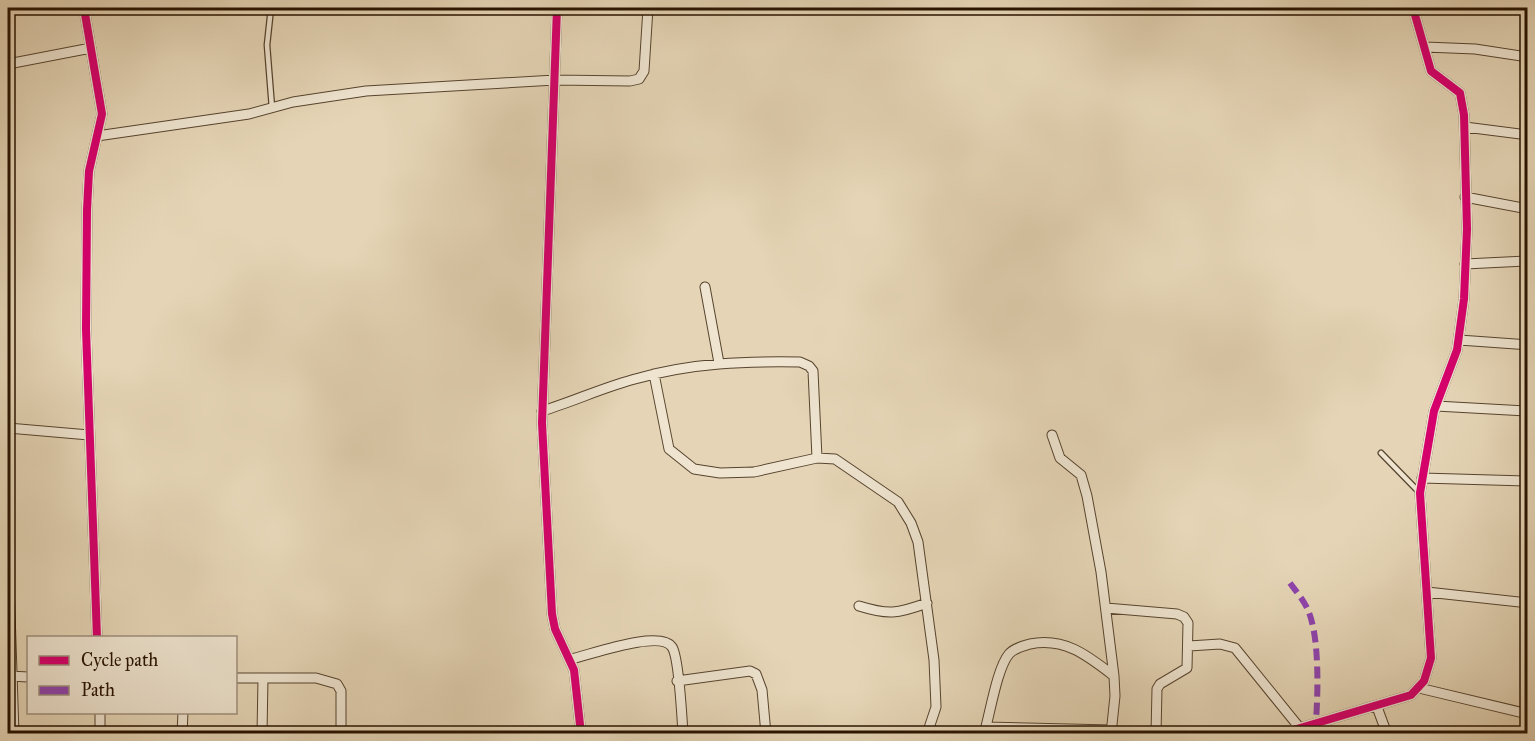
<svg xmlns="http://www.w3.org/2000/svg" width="1535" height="741" viewBox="0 0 1535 741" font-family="'IM FELL Great Primer',serif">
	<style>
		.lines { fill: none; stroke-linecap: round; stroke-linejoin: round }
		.service-casing { stroke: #57442e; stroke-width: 7 }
		.minor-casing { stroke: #57442e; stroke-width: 11 }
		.service { stroke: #eee4d0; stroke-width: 4.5 }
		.minor { stroke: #eee4d0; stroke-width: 9 }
		.quiet { stroke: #8e44ad; stroke-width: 6; stroke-dasharray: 12 6; stroke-linecap: butt }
		.cycleway-casing { stroke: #eee4d0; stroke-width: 11 }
		.cycleway { stroke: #d6006c; stroke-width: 8 }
	</style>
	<rect width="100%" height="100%" fill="#e5d5b6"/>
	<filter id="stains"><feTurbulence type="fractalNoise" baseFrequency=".00333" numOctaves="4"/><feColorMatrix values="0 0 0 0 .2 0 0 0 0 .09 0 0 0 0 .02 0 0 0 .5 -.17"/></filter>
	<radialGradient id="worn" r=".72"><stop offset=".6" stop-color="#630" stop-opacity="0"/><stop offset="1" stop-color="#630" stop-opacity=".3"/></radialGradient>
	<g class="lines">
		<g class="service-casing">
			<path id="service" d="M271,8L267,45L272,108
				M1381,453L1419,492"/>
		</g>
		<g class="minor-casing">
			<path id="minor" d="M84,8L102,114L89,171L87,210L86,329L97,638
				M557,8L542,423L552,614L555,629L574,670L581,734
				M1425,47L1475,49L1528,57
				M8,64L91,48
				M1465,127L1528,135
				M97,136L249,114L293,102L366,91L555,80L630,81L639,79L644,71L648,8
				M1465,197L1528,209
				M1465,264L1528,261
				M705,287L719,363
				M1459,340L1528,345
				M654,374L669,449L694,469L720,473L754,472L817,458L835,459L898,502L911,523L918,542L934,660L936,707L927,734
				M1436,406L1528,411
				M542,411C575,401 606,386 639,378C692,363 746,361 800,362L809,366L813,371L817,458
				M8,428L89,435
				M1052,435L1060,458L1081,475L1087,496L1101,572L1114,676L1115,696L1111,734
				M1422,478L1528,481
				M8,551L14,734
				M1427,592L1528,603
				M859,606C888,615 897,614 927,603
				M1106,608L1177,614L1184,617L1188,623L1187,668L1160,684L1157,689L1156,734
				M1189,646L1220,644L1235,648L1299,727
				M571,659C590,655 660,629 672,647C679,657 682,718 683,734
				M10,676L28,677
				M236,678H316L337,684L341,691V734
				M677,681L750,671L756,674L762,690L766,734
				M1419,688L1528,714
				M1377,707L1387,734
				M100,712V734
				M986,727L1112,730
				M182,734L183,712
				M262,734L263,678
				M984,734C990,714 997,668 1009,654C1014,648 1023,646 1030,644C1065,637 1088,656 1114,676
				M1280,734L1411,695L1424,681L1431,658L1420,493L1434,411L1457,350L1464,299L1467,229L1464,115L1460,93L1431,71L1413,8"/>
		</g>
		<use href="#service" class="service"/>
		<use href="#minor" class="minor"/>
		<path class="quiet" d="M1290,583C1295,590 1302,598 1306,606C1320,631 1318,692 1316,721"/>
		<g class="cycleway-casing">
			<path id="cycleway" d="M84,8L102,114L89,171L87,210L86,329L97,638
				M557,8L542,423L552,614L555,629L574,670L581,734
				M1280,734L1411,695L1424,681L1431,658L1420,493L1434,411L1457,350L1464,299L1467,229L1464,115L1460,93L1431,71L1413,8"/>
		</g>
		<use href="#cycleway" class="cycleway"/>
	</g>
	<rect width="1535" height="741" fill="none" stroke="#e5d5b6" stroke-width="30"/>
	<rect x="9" y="9" width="1517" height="723" fill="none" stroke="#281300" stroke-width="3"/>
	<rect x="15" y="15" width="1505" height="711" fill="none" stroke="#281300" stroke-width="1.5"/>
	<rect x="27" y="636" width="210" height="78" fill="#eee4d0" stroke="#9f907d" stroke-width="1.5"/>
	<rect x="39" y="656" width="30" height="9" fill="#d6006c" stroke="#9f907d" stroke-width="1.5"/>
	<text x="81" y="666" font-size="18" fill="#281300">Cycle path</text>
	<rect x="39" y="686" width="30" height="9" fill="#8e44ad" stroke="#9f907d" stroke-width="1.5"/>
	<text x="81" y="696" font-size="18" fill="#281300">Path</text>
	<rect width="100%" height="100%" filter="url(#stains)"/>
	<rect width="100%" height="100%" fill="url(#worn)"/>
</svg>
